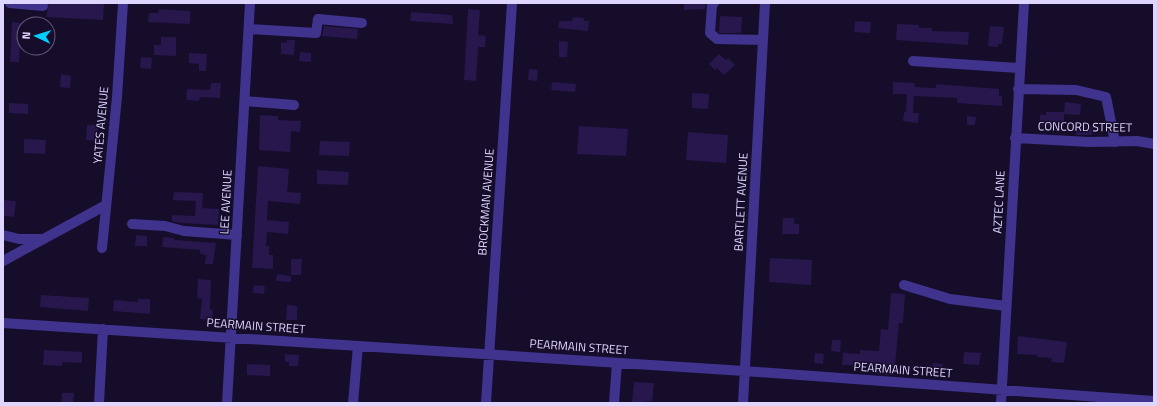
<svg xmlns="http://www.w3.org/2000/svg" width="1157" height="406" viewBox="0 0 1157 406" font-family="'Titillium Web',sans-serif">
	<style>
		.building { fill: #27174d }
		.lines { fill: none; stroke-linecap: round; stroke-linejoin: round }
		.minor { stroke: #3f338e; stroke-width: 10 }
		.labels { text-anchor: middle; stroke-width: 3; stroke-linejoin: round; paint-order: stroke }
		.street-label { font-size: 12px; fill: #dfd6ff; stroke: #150d2a }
	</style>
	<rect width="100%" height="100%" fill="#150d2a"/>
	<path class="building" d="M49,3H104L103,20L46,17Z
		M684,3H706L705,9L684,10Z
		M159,9L190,11V24L148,22L149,13H158Z
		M468,9L480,10L478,35L486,36L485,47H478L476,81L464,80Z
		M411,12L452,15L453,24L410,21Z
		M720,16L742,17L741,33H719Z
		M573,17L584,18V21H589L588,31L558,28L559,21H572Z
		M855,21L871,22L870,33L854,32Z
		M12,22L21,23L19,62H10Z
		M897,24L919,25V28H932V31L969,32L968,45L896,40Z
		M324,26L358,29L357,39L322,36Z
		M990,26L1004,27L1002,44H998V47L988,46Z
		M161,37H176V56L154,55V45H161Z
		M287,40H295L294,55L281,54V42L286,43Z
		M559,41L568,42L567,57H559Z
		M300,52L311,53V62L299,61Z
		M189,53L207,54L206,71H199V64L189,63Z
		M719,54L726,60L728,58L735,65L724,75L717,68L715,70L709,64Z
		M141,57L152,58L151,69L140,68Z
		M529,69L538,70L537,81L528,80Z
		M61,74L71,76L70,88L60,87Z
		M552,82L576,84L575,92L551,90Z
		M893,82L915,83L914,87L936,88V84L999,89V96H1002V106L957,103V98L914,96L913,113H919L918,123L903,121L904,112H906L907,94H893Z
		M211,83H221L220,98L200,97L199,101L186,100L187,89L210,90Z
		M692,93L709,94L708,109L692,108Z
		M1065,102L1081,104L1080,115L1064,114Z
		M9,103L28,104V114L9,113Z
		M1046,112H1064V127L1039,126L1040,115H1046Z
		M260,115L278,116V120L301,121L300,132L291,131L290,152L259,150Z
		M967,116L976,117L975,125H967Z
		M87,125H98L97,141L86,140Z
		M579,126L628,129L626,156L577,154Z
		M1076,126L1092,127V135H1076Z
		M688,132L728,135L726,163L686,160Z
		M24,139L46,140L45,154L24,153Z
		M320,141L350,142L349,156L319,155Z
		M258,166L289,169L287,192L301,193L300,204L268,201L267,220L289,222L288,234L267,232L266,246H269V255H273V269L252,268Z
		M317,170L349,172L348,185L317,184Z
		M174,192L203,193L202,208L219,209L218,225L180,223L172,221V215L195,216L196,201L173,200Z
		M3,200L16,201L14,217L3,216Z
		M783,218H794V224H799V234H782Z
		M136,235L147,236V246H135Z
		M163,237L174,238V240L216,243L213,264H205L206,255L200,254V250L162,247Z
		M770,258L812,260L811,285L769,282Z
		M291,259H302L301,275H291Z
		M277,274L291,276V282L276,281Z
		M198,279L211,280L210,310H213L212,320L200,319L202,299L197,298Z
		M254,285L265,286L264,294L253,293Z
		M891,293L905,294L903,323H899L894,375L877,374L878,365H842L843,353L860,354V350L879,351L881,329L888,330Z
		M41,295L89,298L88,311L40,307Z
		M138,299H150V314L113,311L114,300L138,302Z
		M287,305L297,306V320H286Z
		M1018,336L1067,342L1064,363L1051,362L1052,358L1037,357V355L1017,354Z
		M832,340H841L840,352L831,351Z
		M44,350L82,352V363L62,362V366L43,365Z
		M964,352L981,353L979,365L963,364Z
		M815,353L824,354L823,364L814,363Z
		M285,354L299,355L298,366H289V362H285Z
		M933,363L943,364L942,373L932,372Z
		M247,364L270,365V376L247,375Z
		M634,382L654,383L652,401L632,403Z
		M62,393H74L73,403H62Z"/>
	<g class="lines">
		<path class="minor" d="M10,3L43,6
			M714,3L712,5L710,33L717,39L763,40
			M249,29L316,33L318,19L362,23
			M913,61L1019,68
			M1018,89L1076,90L1106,97L1115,142
			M245,101L294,105
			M1015,138L1089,142L1137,141L1154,144
			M132,224L165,226L184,231L237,235
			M3,235L19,239H41
			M102,248L117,97L123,3
			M3,261L106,205
			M904,285L950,299L1006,306
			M3,323L744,371L1154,401
			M99,403L103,329
			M227,403L250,3
			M353,403L358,346
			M486,403L512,3
			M614,403L617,363
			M743,403L765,3
			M1001,403L1024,3"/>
	</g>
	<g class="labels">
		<g class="street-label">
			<text transform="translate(101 125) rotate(-85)" y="4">YATES AVENUE</text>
			<text transform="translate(1085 127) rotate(1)" y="4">CONCORD STREET</text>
			<text transform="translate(226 202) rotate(-87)" y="4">LEE AVENUE</text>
			<text transform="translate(486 202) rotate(-86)" y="4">BROCKMAN AVENUE</text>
			<text transform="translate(741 202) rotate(-87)" y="4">BARTLETT AVENUE</text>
			<text transform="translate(999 202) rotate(-87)" y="4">AZTEC LANE</text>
			<text transform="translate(256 326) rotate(4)" y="4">PEARMAIN STREET</text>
			<text transform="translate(579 347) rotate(4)" y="4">PEARMAIN STREET</text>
			<text transform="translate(903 370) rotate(4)" y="4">PEARMAIN STREET</text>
		</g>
	</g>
	<rect width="1157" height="406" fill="none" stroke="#dfd6ff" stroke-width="8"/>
	<g transform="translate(36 36) rotate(274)"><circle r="19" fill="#150d2a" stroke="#665d7f"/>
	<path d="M0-3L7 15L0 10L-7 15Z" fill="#02ceff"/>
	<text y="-6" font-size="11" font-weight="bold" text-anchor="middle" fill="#dfd6ff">N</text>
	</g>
</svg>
